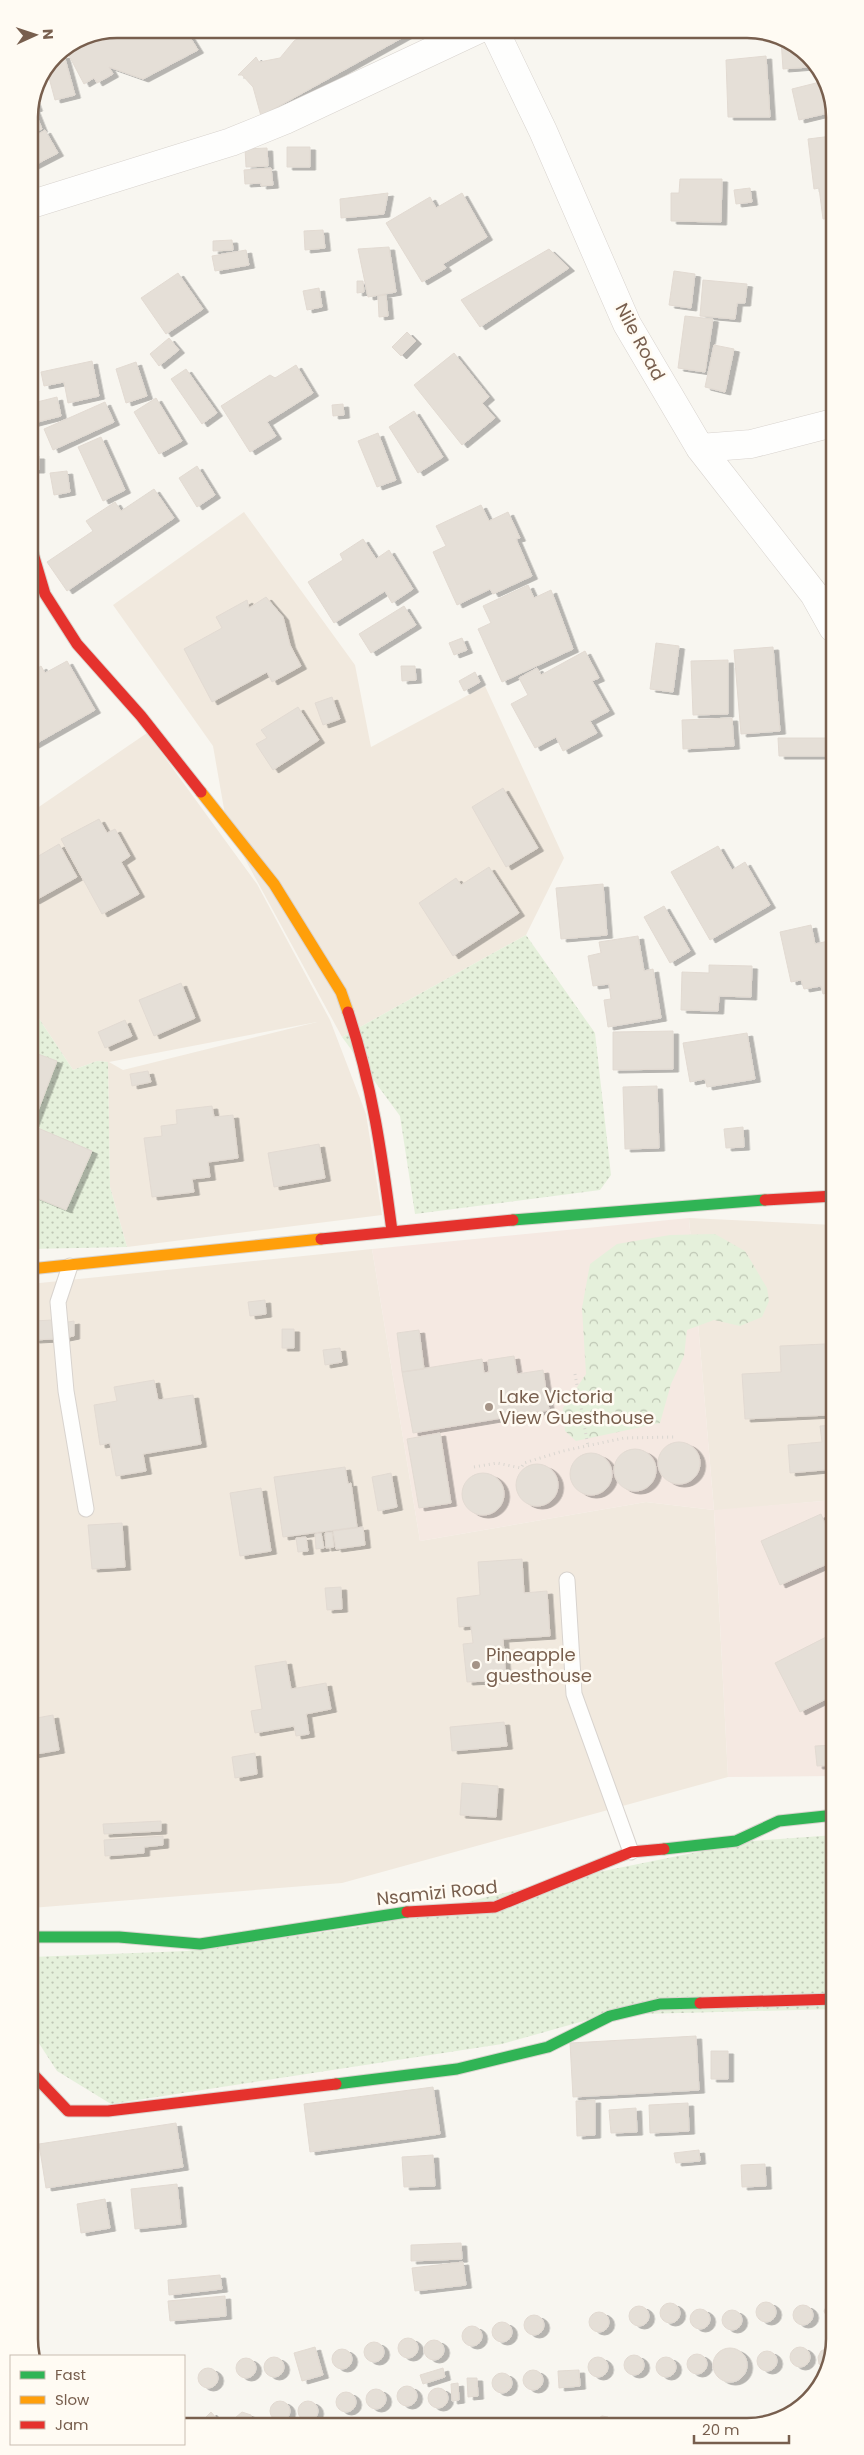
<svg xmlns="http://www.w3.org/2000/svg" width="864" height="2455" viewBox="0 0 864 2455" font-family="Poppins,sans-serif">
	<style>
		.residential { fill: #f1e9de; fill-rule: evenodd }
		.commercial { fill: #f5e9e2 }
		.grass { fill: url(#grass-dots) }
		.forest { fill: url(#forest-crowns) }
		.building { fill: #e5dfd7; stroke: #e2dad2; filter: url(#shadow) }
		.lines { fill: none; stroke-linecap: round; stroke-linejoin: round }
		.lane-casing { stroke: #d8d3ce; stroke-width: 17 }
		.street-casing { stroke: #d8d3ce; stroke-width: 29 }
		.fast-casing { stroke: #d9d3cd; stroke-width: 13 }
		.slow-casing { stroke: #d9d3cd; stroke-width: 13 }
		.jam-casing { stroke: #d9d3cd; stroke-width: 13 }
		.path { stroke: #dad6d0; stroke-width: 3; stroke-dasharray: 1 4; stroke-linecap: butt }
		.lane { stroke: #fefefd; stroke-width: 15 }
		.street { stroke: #fefefd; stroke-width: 28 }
		.fast { stroke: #30b455; stroke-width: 11 }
		.slow { stroke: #ff9f0a; stroke-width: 11 }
		.jam { stroke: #e5322d; stroke-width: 11 }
		.poi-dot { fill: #a59487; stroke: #fffbf3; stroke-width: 2 }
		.labels { text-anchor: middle; stroke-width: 5; stroke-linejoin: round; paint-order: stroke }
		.street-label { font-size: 18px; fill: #785f4e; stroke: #fffbf3 }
		.poi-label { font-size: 18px; fill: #785f4e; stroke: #fffbf3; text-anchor: start }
		.rim { fill: none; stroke: #785f4e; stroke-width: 2.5 }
	</style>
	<defs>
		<pattern id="grass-dots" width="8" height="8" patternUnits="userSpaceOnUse" patternTransform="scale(1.25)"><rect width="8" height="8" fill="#e5f0db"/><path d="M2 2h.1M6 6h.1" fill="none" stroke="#bec6b4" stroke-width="1.8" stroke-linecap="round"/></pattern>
		<pattern id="forest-crowns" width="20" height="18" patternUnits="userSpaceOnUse" patternTransform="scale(1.25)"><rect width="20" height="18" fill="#e5f0db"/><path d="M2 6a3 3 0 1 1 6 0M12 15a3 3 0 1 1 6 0" fill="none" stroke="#bec6b4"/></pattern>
		<filter id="shadow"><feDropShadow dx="5.5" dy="3" stdDeviation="0" flood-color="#0004"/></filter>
	</defs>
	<rect width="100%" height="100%" fill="#f8f6f0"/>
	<path class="residential" d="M244,512L355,665L371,747L485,686L564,858L526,935L342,1037L227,826L213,746L113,605Z
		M147,733L257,884L330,1020L366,1114L382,1215L127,1247L110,1187L108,1062L97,1061L73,1070L30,1005V813ZM317,1022L123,1070L109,1062Z
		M689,1218L834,1225V1500L714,1511L728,1777L342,1883L31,1908L30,1284L372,1249L420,1541L646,1502L714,1510Z"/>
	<path class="commercial" d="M689,1218L714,1510L834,1500V1776L728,1777L714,1510L646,1502L420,1541L372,1249Z"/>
	<path class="grass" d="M526,935L595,1033L611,1175L600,1190L415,1214L400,1116L342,1037Z
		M30,1005L73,1070L97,1061L108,1062L110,1187L127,1247L30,1249Z
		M835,1835V2009L605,2015L502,2044L111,2104L57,2071L31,2031V1957L187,1951L359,1927L564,1879L752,1841Z"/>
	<path class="forest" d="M715,1234L745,1251L767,1288L769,1301L762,1317L740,1326L714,1320L687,1330L684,1356L671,1384L660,1423L576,1441L565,1431L563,1408L586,1374L582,1308L590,1264L617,1244L670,1235Z"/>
	<path class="building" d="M116,29H185L198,50L143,79L109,67L113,74L97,83L94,78L84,84L65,48L83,35Z
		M311,29H407L409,34L261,116L253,87L242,75H238L256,57L259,62L280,58L294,41Z
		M781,39L801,47L808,58L809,67L783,69Z
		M64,55L75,95L55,100L47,70L53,58Z
		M766,56L770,117H728L726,60Z
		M824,81L828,91L832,93V126L828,113L799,120L792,89Z
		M34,100L37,108L34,109L42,129L29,134V111Z
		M45,130L58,153L29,168V140Z
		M832,136V218L823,219L819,188L814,189L808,139Z
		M287,147H310V167H287Z
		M267,148L268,166L246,167L245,149Z
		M271,168L273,185L261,186V183L245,184L244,170Z
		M680,179H722L721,222L671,221V193H679Z
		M750,188L752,202L736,204L734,190Z
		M388,193L384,214L341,218L340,199Z
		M462,193L487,237L443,264L446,268L422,282L386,223L430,197L436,208Z
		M323,230L325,248L305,250L304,231Z
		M232,240L233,250L213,251V241Z
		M389,247L396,292L368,297L358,249Z
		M549,249L569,268L480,327L461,300Z
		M246,250L249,265L215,271L212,256Z
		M674,271L695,274L691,308L669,305Z
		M178,273L203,309L166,334L141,298Z
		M703,280L747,284L745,303H737L735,319L700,316Z
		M357,281H363L364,292L357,293Z
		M319,288L322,307L307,310L303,291Z
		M386,295L388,316L379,317L378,296Z
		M685,316L713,319L705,372L678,368Z
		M407,332L416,341L401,356L392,347Z
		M169,338L179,350L159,366L150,354Z
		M714,345L734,349L725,392L705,387Z
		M454,353L489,397L482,403L495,418L462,445L414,385Z
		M92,361L99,396L68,403L64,382L44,386L41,372Z
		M136,362L147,396L126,403L116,369Z
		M296,365L313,393L267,422L276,436L250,452L221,406L270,375L275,378Z
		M186,369L217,413L202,424L171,379Z
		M57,397L61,416L30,424L29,404Z
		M156,398L182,441L159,454L134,412Z
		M105,402L114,422L53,450L44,429Z
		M343,404L344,415L333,416L332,405Z
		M414,411L443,457L418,473L389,427Z
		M378,433L396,480L377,487L358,441Z
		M101,437L125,490L103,501L78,447Z
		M29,456H39V470H29Z
		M197,466L215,495L197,507L179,478Z
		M67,471L70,492L54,495L50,473Z
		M154,489L174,518L67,591L47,562L93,531L86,521L115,502L121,511Z
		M481,505L489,521L508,512L520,538L516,539L532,576L493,594L490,589L457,605L433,552L446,546L436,526Z
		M363,539L376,559L389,550L413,589L392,603L385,591L334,623L308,582L343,560L340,554Z
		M528,585L534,598L551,590L573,649L502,682L478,629L491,623L483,606Z
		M266,597L283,617L290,645L301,666L272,682L267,672L212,702L184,649L222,628L216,617L247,600L249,608Z
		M404,606L416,625L371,653L359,634Z
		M462,638L467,650L454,655L449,643Z
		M656,643L679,646L673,692L650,689Z
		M773,647L780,731L741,734L734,650Z
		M585,651L599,678L592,681L609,711L590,721L597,733L563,751L556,737L535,748L511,704L528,695L519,678L537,668L541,675Z
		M728,660V714L693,715L691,661Z
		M67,661L95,710L30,747V673L41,666L45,673Z
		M401,666H415L416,680L402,681Z
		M475,672L480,682L464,691L459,681Z
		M332,697L340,719L323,725L315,703Z
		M298,707L319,740L273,770L256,744L267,738L261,730Z
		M732,718L734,746L683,749L682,720Z
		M778,738H833V756H779Z
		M503,788L538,848L506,867L472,807Z
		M99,819L107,833L115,829L130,856L121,862L139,894L102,914L61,839Z
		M59,844L77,877L34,901L30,894V861Z
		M718,846L732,870L745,862L770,905L710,940L671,872Z
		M833,854V882L832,883L826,856Z
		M489,867L519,913L453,956L419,903L456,878L461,885Z
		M603,884L607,935L561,939L556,888Z
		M664,906L690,951L670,963L644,917Z
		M811,925L815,944L833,940V934V991L823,994L821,986L804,989L801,980L791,982L780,932Z
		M638,936L644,971L653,969L661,1018L608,1027L604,1000L611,999L609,984L593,986L588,956L601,953L599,942Z
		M709,965L752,966L751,997L719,996L718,1011L681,1010L682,972L709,973Z
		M181,983L195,1018L154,1036L139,1000Z
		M125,1020L132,1036L105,1048L98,1032Z
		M673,1031V1069L613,1070V1032Z
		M747,1033L755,1079L707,1087L705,1079L690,1082L683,1043Z
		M30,1051L57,1061L33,1124L30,1123Z
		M148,1071L151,1082L132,1086L130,1074Z
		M657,1086L659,1148L625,1149L623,1087Z
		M212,1106L214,1117L233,1115L238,1158L208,1162L210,1177L192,1179L194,1192L152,1197L144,1138L162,1136L161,1126L177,1124L176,1110Z
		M743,1127L744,1147L726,1148L724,1129Z
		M38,1128L92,1151L66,1210L30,1195V1147Z
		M319,1144L325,1178L274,1187L268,1153Z
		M265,1300L266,1314L250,1316L248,1302Z
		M52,1320L53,1339L34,1340L33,1321Z
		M74,1321V1336L64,1338L62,1323Z
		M282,1329H294V1348H282Z
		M419,1330L424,1369L402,1372L397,1333Z
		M825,1344L829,1415L745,1419L742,1374L781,1372L780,1346Z
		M340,1348L342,1362L325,1365L323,1350Z
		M514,1356L517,1374L543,1370L549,1410L413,1433L402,1372L482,1359L484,1373L489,1372L488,1360Z
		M154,1380L158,1400L193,1395L201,1444L143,1454L146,1471L116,1476L110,1443L100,1445L94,1405L117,1401L114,1387Z
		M834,1425V1469L790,1473L788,1445L822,1442L820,1426Z
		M440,1433L451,1503L419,1508L407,1439Z
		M658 1463a21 21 0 1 1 42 0a21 21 0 1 1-42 0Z
		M614 1470a21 21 0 1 1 42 0a21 21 0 1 1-42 0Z
		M570 1474a21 21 0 1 1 42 0a21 21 0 1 1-42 0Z
		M516 1485a21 21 0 1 1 42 0a21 21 0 1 1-42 0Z
		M345,1467L348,1484L351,1483L357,1527L283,1537L274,1477Z
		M462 1494a21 21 0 1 1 42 0a21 21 0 1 1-42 0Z
		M391,1473L397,1507L378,1511L372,1477Z
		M261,1488L271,1551L240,1556L230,1493Z
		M821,1514L834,1544V1561L780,1585L761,1541Z
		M122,1523L125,1567L92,1569L88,1525Z
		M363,1527L365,1545L336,1549L333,1531Z
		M332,1532L334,1547L326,1548L325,1533Z
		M321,1533L324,1548L316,1549L315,1534Z
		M306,1537L308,1551L298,1552L296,1538Z
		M522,1559L524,1593L547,1591L550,1636L503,1639L506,1680L467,1682L463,1644L473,1643L471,1626L459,1627L457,1598L480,1595L478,1562Z
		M341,1587L342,1609L327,1610L325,1588Z
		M834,1633V1695L800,1712L775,1663Z
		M286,1661L291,1689L326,1683L331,1709L306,1714L309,1734L296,1736L294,1726L255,1733L251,1711L262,1709L255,1666Z
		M53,1715L59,1750L31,1755V1719Z
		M504,1722L507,1746L452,1751L450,1727Z
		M834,1745V1765L817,1766L815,1746Z
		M255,1753L257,1774L235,1778L232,1757Z
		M462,1783L498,1786L496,1817L460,1815Z
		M161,1821V1831L104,1834L103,1824Z
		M163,1836V1845L144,1847V1853L105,1856L104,1840Z
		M696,2036L699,2090L573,2097L570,2043Z
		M827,2046H835V2088H828Z
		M711,2051H728V2079H711Z
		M433,2087L440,2134L310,2152L304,2104Z
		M595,2100V2135L577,2136L576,2101Z
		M688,2103L689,2131L650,2133L649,2105Z
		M636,2108L637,2132L611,2133L609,2110Z
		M176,2123L183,2167L46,2188L39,2144Z
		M699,2150L700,2161L676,2163L674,2153Z
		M433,2155L435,2186L404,2187L402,2157Z
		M765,2164L766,2186L742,2187L741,2165Z
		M177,2184L181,2224L135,2229L131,2189Z
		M105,2199L110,2228L81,2233L77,2204Z
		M461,2243L462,2259L411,2261V2245Z
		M463,2262L466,2285L415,2291L412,2268Z
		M220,2275L222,2289L169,2295L168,2280Z
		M225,2296L226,2316L170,2321L168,2301Z
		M833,2302H835V2322L828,2320L824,2311L827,2305Z
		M756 2312a10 10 0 1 1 20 0a10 10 0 1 1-20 0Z
		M660 2313a10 10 0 1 1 20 0a10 10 0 1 1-20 0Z
		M793 2315a10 10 0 1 1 20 0a10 10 0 1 1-20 0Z
		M629 2316a10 10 0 1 1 20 0a10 10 0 1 1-20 0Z
		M690 2319a10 10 0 1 1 20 0a10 10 0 1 1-20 0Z
		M722 2320a10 10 0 1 1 20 0a10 10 0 1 1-20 0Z
		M589 2322a10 10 0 1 1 20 0a10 10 0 1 1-20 0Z
		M524 2325a10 10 0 1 1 20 0a10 10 0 1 1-20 0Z
		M492 2332a10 10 0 1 1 20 0a10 10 0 1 1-20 0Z
		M462 2336a10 10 0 1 1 20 0a10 10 0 1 1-20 0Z
		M398 2348a10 10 0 1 1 20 0a10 10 0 1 1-20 0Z
		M424 2350a10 10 0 1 1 20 0a10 10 0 1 1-20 0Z
		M364 2352a10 10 0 1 1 20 0a10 10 0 1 1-20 0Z
		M315,2347L323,2375L302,2381L294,2353Z
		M790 2357a10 10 0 1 1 20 0a10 10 0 1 1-20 0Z
		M827,2348L832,2349L825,2368L819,2364L818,2357L821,2351Z
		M713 2365a17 17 0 1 1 34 0a17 17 0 1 1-34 0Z
		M332 2359a10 10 0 1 1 20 0a10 10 0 1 1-20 0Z
		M757 2361a10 10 0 1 1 20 0a10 10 0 1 1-20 0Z
		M687 2364a10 10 0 1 1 20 0a10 10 0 1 1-20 0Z
		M624 2365a10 10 0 1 1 20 0a10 10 0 1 1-20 0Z
		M264 2367a10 10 0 1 1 20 0a10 10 0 1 1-20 0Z
		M656 2367a10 10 0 1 1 20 0a10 10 0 1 1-20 0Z
		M588 2367a10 10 0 1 1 20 0a10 10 0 1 1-20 0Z
		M236 2368a10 10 0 1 1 20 0a10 10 0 1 1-20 0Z
		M198 2378a10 10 0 1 1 20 0a10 10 0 1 1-20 0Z
		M443,2368L445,2377L423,2384L420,2375Z
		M523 2380a10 10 0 1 1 20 0a10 10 0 1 1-20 0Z
		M579,2370L580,2386L559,2388L558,2371Z
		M492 2383a10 10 0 1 1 20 0a10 10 0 1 1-20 0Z
		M467,2378H477L478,2396L468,2397Z
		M458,2383L459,2400L452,2401L451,2384Z
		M397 2396a10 10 0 1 1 20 0a10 10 0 1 1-20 0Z
		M428 2398a10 10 0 1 1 20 0a10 10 0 1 1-20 0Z
		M366 2399a10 10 0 1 1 20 0a10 10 0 1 1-20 0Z
		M336 2402a10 10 0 1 1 20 0a10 10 0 1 1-20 0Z
		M298 2411a10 10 0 1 1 20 0a10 10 0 1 1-20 0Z
		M270 2411a10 10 0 1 1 20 0a10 10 0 1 1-20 0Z
		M211,2412L223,2426H197Z
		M242,2412L251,2415L253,2425L234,2426L235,2418Z
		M602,2416L608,2417L613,2424H594L597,2419Z
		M573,2418L580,2419L584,2424H566Z"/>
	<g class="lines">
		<g class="lane-casing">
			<path id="lane" d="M70,1266L58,1302L66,1391L86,1509
				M567,1580L574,1694L631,1852"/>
		</g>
		<g class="street-casing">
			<path id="street" d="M494,29L543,131L627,324L700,448L814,594L833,628
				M29,205L231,142L285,120L479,29
				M700,448L751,444L833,423"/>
		</g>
		<g class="fast-casing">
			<path id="fast" d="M513,1220L765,1200
				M664,1849L736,1841L779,1821L835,1815
				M31,1937H119L200,1944L407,1912
				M336,2084L457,2069L548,2047L610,2016L660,2004L700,2003"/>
		</g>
		<g class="slow-casing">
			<path id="slow" d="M201,792L274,884L341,992L348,1012
				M30,1269L321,1239"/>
		</g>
		<g class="jam-casing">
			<path id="jam" d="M29,540L45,594L77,644L141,716L201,792
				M348,1012C372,1084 382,1155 392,1231
				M765,1200L834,1196
				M321,1239L513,1220
				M407,1912L495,1907L631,1852L664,1849
				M700,2003L835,1999
				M31,2072L68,2111H108L336,2084"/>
		</g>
		<path class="path" d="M575,1374L588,1446
			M474,1467L497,1463L521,1468L524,1463L563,1451L624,1438L674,1437"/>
		<use href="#lane" class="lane"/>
		<use href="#street" class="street"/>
		<use href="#fast" class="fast"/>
		<use href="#slow" class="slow"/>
		<use href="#jam" class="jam"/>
	</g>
	<g class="poi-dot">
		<circle cx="489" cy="1407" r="5"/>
		<circle cx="476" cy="1665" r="5"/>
	</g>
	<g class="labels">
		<g class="street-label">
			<text transform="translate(640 342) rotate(62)" y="6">Nile Road</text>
			<text transform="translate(437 1893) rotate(-6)" y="6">Nsamizi Road</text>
		</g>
		<g class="poi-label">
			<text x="499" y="1403">Lake Victoria<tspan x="499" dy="21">View Guesthouse</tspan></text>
			<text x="486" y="1661">Pineapple<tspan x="486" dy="21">guesthouse</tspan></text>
		</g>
	</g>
	<path d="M0 0H864V2455H0ZM117 38H747A79 79 0 0 1 826 117V2339A79 79 0 0 1 747 2418H117A79 79 0 0 1 38 2339V117A79 79 0 0 1 117 38Z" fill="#fffbf3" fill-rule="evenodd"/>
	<path class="rim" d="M117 38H747A79 79 0 0 1 826 117V2339A79 79 0 0 1 747 2418H117A79 79 0 0 1 38 2339V117A79 79 0 0 1 117 38Z"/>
	<rect x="10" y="2355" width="175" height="90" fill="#fffbf3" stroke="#c9bdb1"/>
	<rect x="20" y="2371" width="25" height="8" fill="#30b455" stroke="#c9bdb1"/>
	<text x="55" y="2380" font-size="15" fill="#785f4e">Fast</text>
	<rect x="20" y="2396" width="25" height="8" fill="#ff9f0a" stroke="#c9bdb1"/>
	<text x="55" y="2405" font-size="15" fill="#785f4e">Slow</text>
	<rect x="20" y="2421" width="25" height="8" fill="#e5322d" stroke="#c9bdb1"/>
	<text x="55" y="2430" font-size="15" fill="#785f4e">Jam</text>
	<g transform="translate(35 35) rotate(87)" stroke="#fffbf3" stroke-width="4" paint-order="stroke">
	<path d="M0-4L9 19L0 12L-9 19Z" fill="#785f4e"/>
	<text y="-8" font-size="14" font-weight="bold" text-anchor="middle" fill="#785f4e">N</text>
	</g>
	<path d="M694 2435v8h95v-8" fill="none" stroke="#785f4e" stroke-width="2.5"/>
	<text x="702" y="2435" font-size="15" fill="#785f4e" stroke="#fffbf3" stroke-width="4" paint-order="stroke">20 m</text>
</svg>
